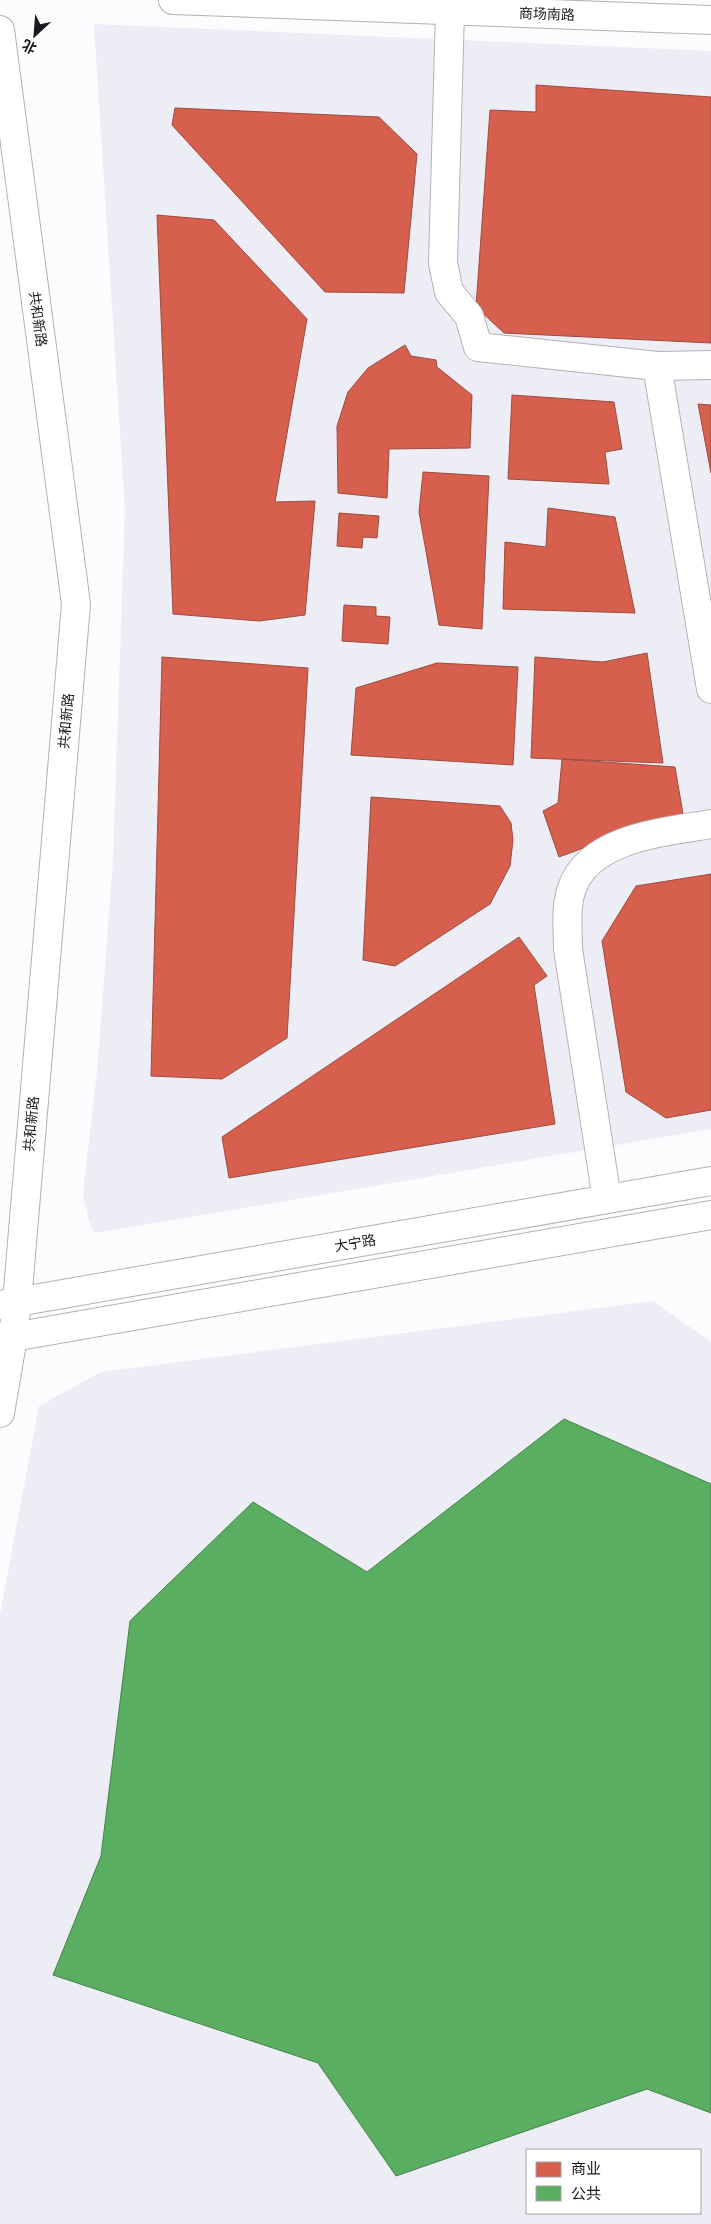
<svg xmlns="http://www.w3.org/2000/svg" width="711" height="2224" viewBox="0 0 711 2224" font-family="Manrope,'Noto Sans SC',sans-serif">
	<style>
		.built { fill: #ededf6; fill-rule: evenodd }
		.shops { fill: #d6604d; stroke: #9e4b3f }
		.public { fill: #5aae61; stroke: #47814d }
		.lines { fill: none; stroke-linecap: round; stroke-linejoin: round }
		.street-casing { stroke: #b2b2b5; stroke-width: 30 }
		.primary-casing { stroke: #b2b2b5; stroke-width: 30 }
		.street { stroke: #fff; stroke-width: 28 }
		.primary { stroke: #fff; stroke-width: 28 }
		.labels { text-anchor: middle; stroke-width: 5; stroke-linejoin: round; paint-order: stroke }
		.street-label { font-size: 14px; fill: #1a191d; stroke: #fff }
	</style>
	<rect width="100%" height="100%" fill="#fcfcfe"/>
	<path class="built" d="M94,24L711,51V1129L95,1233L90,1225L83,1195L98,1062L113,859L125,510Z
		M653,1301L711,1342V2224H0V1614L39,1406L101,1372ZM527,2150H700V2213H527Z"/>
	<path class="shops" d="M536,85L711,97V343L504,333L476,307L490,110L536,112Z
		M175,108L379,117L417,154L404,293L325,292L172,125Z
		M157,215L214,220L307,319L275,502L315,501L305,615L259,621L173,614Z
		M405,345L411,356L436,360L437,367L472,395L470,448L389,449L387,498L338,493L337,426L348,392L368,368Z
		M512,395L614,402L622,449L605,452L609,484L508,479Z
		M698,404L711,405V473Z
		M423,472L489,476L482,629L439,625L419,512Z
		M548,508L615,517L635,613L503,609L505,542L546,547Z
		M339,513L379,516L377,538L363,537L362,548L337,546Z
		M344,605L376,607V616L390,617L388,644L342,641Z
		M647,653L663,763L531,758L535,657L603,662Z
		M162,657L308,668L287,1038L222,1079L151,1076Z
		M437,663L518,667L513,765L351,755L356,688Z
		M562,759L675,767L683,814L640,827L559,857L543,811L558,803Z
		M371,797L500,806L511,823L513,840L510,866L490,904L395,966L363,960Z
		M711,874V1110L666,1118L626,1092L602,941L636,886Z
		M519,937L547,976L534,985L555,1124L229,1178L222,1137Z"/>
	<path class="public" d="M564,1419L711,1484V2113L647,2089L396,2176L318,2063L53,1975L101,1856L130,1621L253,1502L367,1572Z"/>
	<g class="lines">
		<g class="street-casing">
			<path id="street" d="M173,0L711,20
				M450,10L443,263L449,292L469,316L478,347L657,366L711,365
				M657,366L711,689
				M607,1199L568,949C568,929 565,907 572,888C590,837 666,832 711,824
				M0,1305L711,1181
				M0,1337H13L711,1215"/>
		</g>
		<g class="primary-casing">
			<path id="primary" d="M0,30L76,604L17,1302L13,1337L0,1413"/>
		</g>
		<use href="#street" class="street"/>
		<use href="#primary" class="primary"/>
	</g>
	<g class="labels">
		<g class="street-label">
			<text transform="translate(547 14) rotate(2)" y="5">商场南路</text>
			<text transform="translate(38 319) rotate(82)" y="5">共和新路</text>
			<text transform="translate(66 721) rotate(-85)" y="5">共和新路</text>
			<text transform="translate(31 1124) rotate(-85)" y="5">共和新路</text>
			<text transform="translate(355 1243) rotate(-10)" y="5">大宁路</text>
		</g>
	</g>
	<rect x="526" y="2149" width="175" height="65" fill="#ffffff" stroke="#a3a3a5"/>
	<rect x="536" y="2162" width="25" height="15" fill="#d6604d" stroke="#a3a3a5"/>
	<text x="571" y="2174" font-size="15" fill="#1a191d">商业</text>
	<rect x="536" y="2186" width="25" height="15" fill="#5aae61" stroke="#a3a3a5"/>
	<text x="571" y="2199" font-size="15" fill="#1a191d">公共</text>
	<g transform="translate(35 35) rotate(206)" stroke="#ffffff" stroke-width="4" paint-order="stroke">
	<path d="M0-4L9 19L0 12L-9 19Z" fill="#1a191d"/>
	<text y="-8" font-size="14" font-weight="bold" text-anchor="middle" fill="#1a191d">北</text>
	</g>
</svg>
